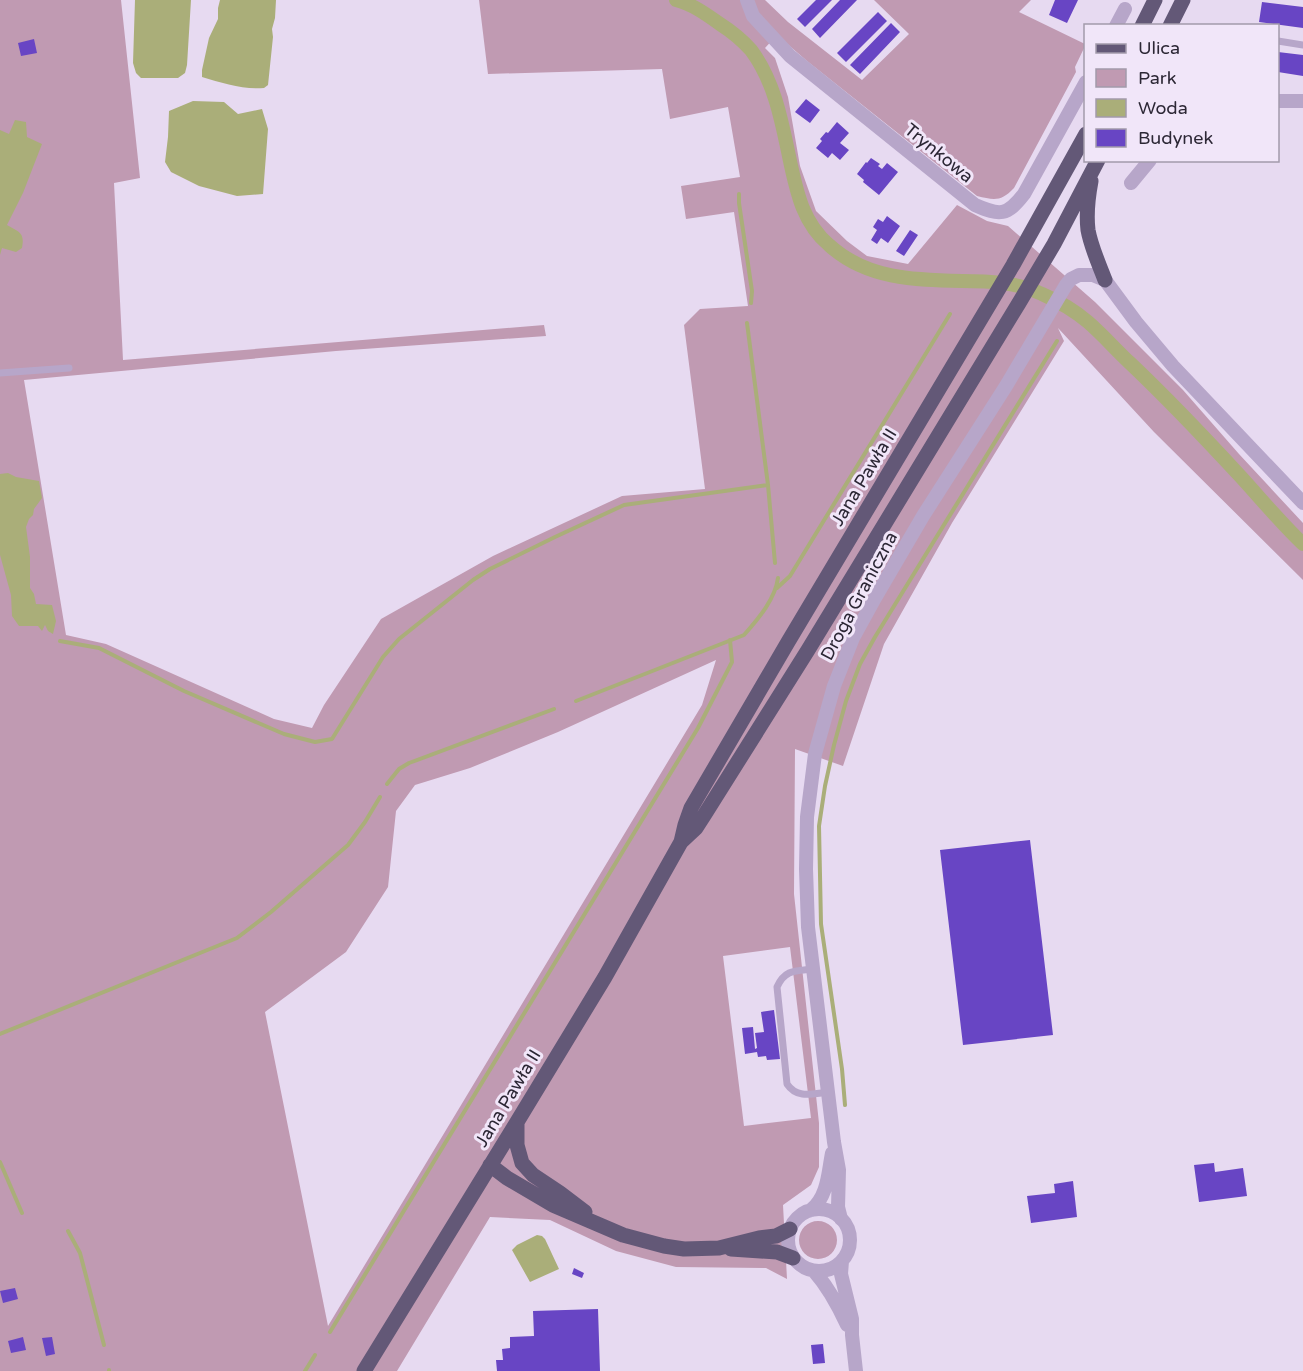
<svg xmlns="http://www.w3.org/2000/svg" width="1303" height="1371" viewBox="0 0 1303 1371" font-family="'Varela Round',sans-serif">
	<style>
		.green { fill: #c09ab2; fill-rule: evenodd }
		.water { fill: #aaae79 }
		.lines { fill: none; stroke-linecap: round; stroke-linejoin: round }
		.stream { stroke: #aaae79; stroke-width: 4 }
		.canal { stroke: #aaae79; stroke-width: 14 }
		.building { fill: #6845c4 }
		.service { stroke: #b7a6c9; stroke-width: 7 }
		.minor { stroke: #b7a6c9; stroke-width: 14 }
		.primary { stroke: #635877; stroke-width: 15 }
		.labels { text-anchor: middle; stroke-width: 6; stroke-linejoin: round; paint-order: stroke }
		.street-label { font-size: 18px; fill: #2c2735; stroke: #f1e6f9 }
	</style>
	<rect width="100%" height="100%" fill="#e7daf1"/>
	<path class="green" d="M0,0H121L140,178L114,183L123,360L544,325L546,336L336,351L24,380L66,635L106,644L274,719L312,728L324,705L381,619L493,556L622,496L705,489L684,325L700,309L748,306L734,212L686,219L681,186L740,177L728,107L670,119L662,69L488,74L479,0H765L788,22L862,80L909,34L874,0H1031L1019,12L1085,44V46L1075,67L1076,72L1014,188C1001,202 994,200 977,196L807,61L777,35L765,48L775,58L788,97L800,166L816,211L847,241L867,256L908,264L957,205L987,221L1008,226L1095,302L1183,390L1239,454L1303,523V580L1154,432L1058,328L1064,341L952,523L884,644L843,766L795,749L794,894L819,1123V1167L811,1185L783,1205L787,1279L766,1268L676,1267L616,1251L550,1220L490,1217L397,1371H0ZM716,660L702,705L328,1326L265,1012L346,952L388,887L396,811L415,785L470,768L558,732ZM790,947L811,1118L744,1126L723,956Z
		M799 1240a19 19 0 1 1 38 0a19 19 0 1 1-38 0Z"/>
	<path class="water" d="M135,0H191L187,65L185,73L178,78H141L136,73L133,63Z
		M220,0H276L275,18L272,29L273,37L268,85L264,88C244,90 222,83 202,77V70L209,38L218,19V8Z
		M193,101L224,102L238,114L262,109L268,129L263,194L237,196L199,186L171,172L165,162L168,137L169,111Z
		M15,120L26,122L27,137L42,144L23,193L7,225C19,232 25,232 22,248L16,252L2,248L0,255V130L9,134Z
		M8,473L16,477L39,481L42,498L34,509L33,515L29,519L26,527L30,557V588L34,594L36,604L52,605L56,621L53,634L48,631L45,625L42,631L38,626H19L12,616L11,595L0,555V474Z
		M537,1235L542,1236L545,1239L559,1269L530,1282L512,1250L517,1245Z"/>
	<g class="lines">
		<path class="stream" d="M739,194V203L752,291L751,303
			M768,485L775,563
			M777,588L790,576L950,314
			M60,641L99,648L184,691L284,734L315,742L332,739L383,657L399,639L473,580L490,569L555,537L624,505L768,485L747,323
			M576,701L744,635C757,620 775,600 778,578
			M387,784L399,769L409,763L554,709
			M0,1034L237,938L271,912L348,845L365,822L380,797
			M845,1105L842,1069L821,924L819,826L825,786L834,745L846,701L860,664L875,637L1057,341
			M0,1162L22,1213
			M68,1231L80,1253L104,1345
			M330,1332L698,728L732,662L730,640
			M109,1370V1371
			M305,1371L315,1355"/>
		<path class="canal" d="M676,0C692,4 706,14 720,24C731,31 742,40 751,50C775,82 782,123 790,161C797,193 803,223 829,245C866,279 914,280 962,281C988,281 1017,282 1042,294C1058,301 1074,310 1088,322C1103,335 1116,350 1130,363C1169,400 1205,438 1241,477C1262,500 1281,523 1303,544"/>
	</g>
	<path class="building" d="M816,0H832L805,27L797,19Z
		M840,0H857L820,38L812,29Z
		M1055,0H1078L1067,23L1049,15Z
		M1262,2L1303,7V28L1259,22Z
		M878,12L887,21L846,62L837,53Z
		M891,23L900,32L860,74L850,65Z
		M34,39L37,53L21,56L18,43Z
		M1278,52L1303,55V76L1278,72Z
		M806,99L820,110L810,123L795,112Z
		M837,122L849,133L840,143L849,150L840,160L832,153L828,158L816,148L822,141L820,139L826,132L828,133Z
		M871,158L880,164L878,166L882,169L887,163L898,172L879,195L863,182L864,180L857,174L866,162L867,163Z
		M887,216L900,226L888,243L881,238L877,244L871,240L877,230L873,227L878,219L883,222Z
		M910,230L918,235L904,256L896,251Z
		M1030,840L1053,1035L963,1045L940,850Z
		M774,1010L780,1059L767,1060L766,1056L758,1057L757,1052L745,1054L742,1028L753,1027L755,1049L757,1048L755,1033L764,1032L761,1012Z
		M1214,1163L1215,1172L1243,1168L1247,1196L1199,1202L1194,1165Z
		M1073,1181L1077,1217L1031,1223L1027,1196L1055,1193L1054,1184Z
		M574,1268L584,1273L582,1278L572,1274Z
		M15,1288L18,1299L3,1303L0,1291Z
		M598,1309L600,1371H497L496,1360H503L502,1349L510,1348V1337L534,1336L533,1311Z
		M23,1337L26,1350L11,1353L8,1341Z
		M52,1337L55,1354L46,1356L42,1338Z
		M823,1344L825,1363L813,1364L811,1345Z"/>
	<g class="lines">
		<path class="service" d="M1278,41L1303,45
			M0,373L69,368
			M813,969C796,971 785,969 777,987L787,1084C797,1099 812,1094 828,1092"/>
		<path class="minor" d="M747,0L753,16L790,56L975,205C1000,216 1007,216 1024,194L1086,82
			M1116,26L1125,9
			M1278,101H1303
			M1131,183L1150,160
			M788 1240a31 31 0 1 1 62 0a31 31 0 1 1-62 0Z
			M811,1210C828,1196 828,1173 832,1153
			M841,1219L838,1207L839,1170L834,1142L808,927L806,869L807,817L815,754L834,686L853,638L875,598L923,516L1006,386L1066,285L1071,279L1079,275H1093L1105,280L1136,322L1173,366L1303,503
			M842,1261L841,1274L852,1319V1335L856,1371
			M814,1271C829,1288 838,1305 847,1325"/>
		<path class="primary" d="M1142,26L1155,0
			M1170,26L1183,0
			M1091,181C1088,197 1086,213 1088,230C1091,247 1099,264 1105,280
			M681,842L696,828L705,814L808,650L1019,303L1054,244L1098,160
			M517,1124V1145L522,1163L533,1175L560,1193L585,1212
			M490,1165L507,1178L553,1205L623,1235L664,1246L684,1249L719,1248L759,1238L776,1236L790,1229
			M731,1249L777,1252L793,1258
			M364,1371L517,1122L605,977L681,842L685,825L691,808L788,642L1013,265L1086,134"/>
	</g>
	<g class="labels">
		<g class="street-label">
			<text transform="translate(939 153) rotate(39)" y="6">Trynkowa</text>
			<text transform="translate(864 477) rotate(-59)" y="6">Jana Pawła II</text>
			<text transform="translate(859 596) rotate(-62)" y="6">Droga Graniczna</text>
			<text transform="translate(508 1098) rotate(-59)" y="6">Jana Pawła II</text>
		</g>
	</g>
	<rect x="1084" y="24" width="195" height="138" fill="#f1e6f9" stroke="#a29aab" stroke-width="1.5"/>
	<rect x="1096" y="44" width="30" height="9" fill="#635877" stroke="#a29aab" stroke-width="1.5"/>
	<text x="1138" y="54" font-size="18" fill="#2c2735">Ulica</text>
	<rect x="1096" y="69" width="30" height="18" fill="#c09ab2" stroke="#a29aab" stroke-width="1.5"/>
	<text x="1138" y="84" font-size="18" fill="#2c2735">Park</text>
	<rect x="1096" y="99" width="30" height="18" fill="#aaae79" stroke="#a29aab" stroke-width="1.5"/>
	<text x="1138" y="114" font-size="18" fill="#2c2735">Woda</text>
	<rect x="1096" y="129" width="30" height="18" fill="#6845c4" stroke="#a29aab" stroke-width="1.5"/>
	<text x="1138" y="144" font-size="18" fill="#2c2735">Budynek</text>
</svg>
